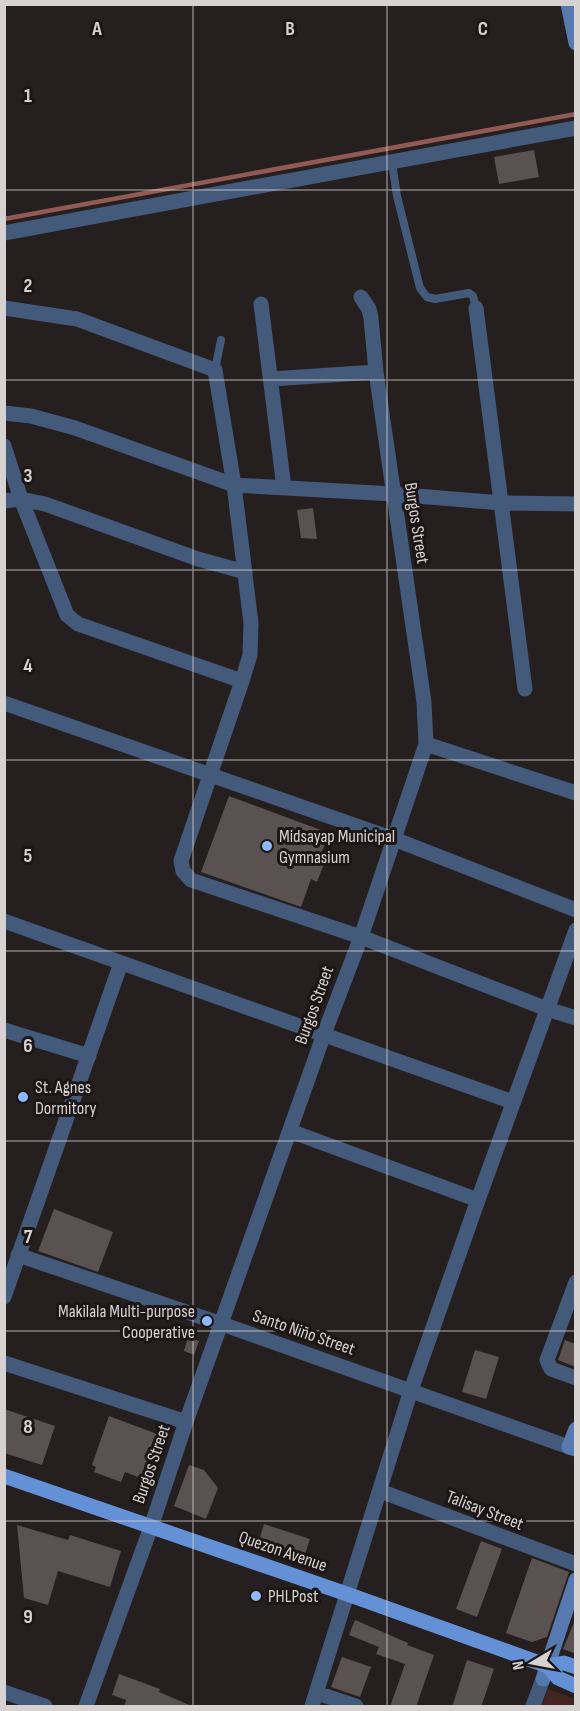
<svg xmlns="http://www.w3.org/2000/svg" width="580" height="1711" viewBox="0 0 580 1711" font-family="'Sofia Sans Condensed',sans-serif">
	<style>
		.green { fill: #432421 }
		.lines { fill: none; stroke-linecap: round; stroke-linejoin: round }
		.stream { stroke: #925a54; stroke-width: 4.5 }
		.building { fill: #595251 }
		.service { stroke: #445a7b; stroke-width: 8 }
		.minor { stroke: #445a7b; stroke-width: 15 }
		.tertiary { stroke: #445a7b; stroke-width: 15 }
		.secondary { stroke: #5679af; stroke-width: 15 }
		.primary { stroke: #6491d6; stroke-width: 15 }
		.grid { fill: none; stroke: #d6d2d1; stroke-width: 1.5; stroke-opacity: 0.55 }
		.poi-dot { fill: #8db9fc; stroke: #1c1616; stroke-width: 2 }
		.labels { text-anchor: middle; stroke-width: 6; stroke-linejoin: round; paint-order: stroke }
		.street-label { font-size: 18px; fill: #d6d2d1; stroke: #1c1616 }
		.poi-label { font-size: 18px; fill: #d6d2d1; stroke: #1c1616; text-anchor: start }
		.grid-label { font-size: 20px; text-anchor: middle; font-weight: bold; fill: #d6d2d1; stroke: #1c1616; stroke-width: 6; stroke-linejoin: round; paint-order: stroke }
	</style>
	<rect width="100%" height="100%" fill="#251f1f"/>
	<path class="green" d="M548,1689L575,1699V1706H542Z"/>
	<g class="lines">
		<path class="stream" d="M4,219L576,114"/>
	</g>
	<path class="building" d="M534,150L539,177L499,184L494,157Z
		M313,508L317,539L301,538L297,510Z
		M229,796L329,833L319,859L325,861L317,882L311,879L301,907L201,872Z
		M54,1209L113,1232L98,1272L38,1251Z
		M188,1337L199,1341L194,1355L184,1351Z
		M565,1340L576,1344V1367L558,1360Z
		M475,1350L499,1357L486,1399L462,1392Z
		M4,1409L55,1426L42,1465L4,1453Z
		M109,1416L157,1434L141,1478L125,1472L121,1482L94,1472L96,1467L92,1465Z
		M189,1465L204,1470L218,1488L206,1519L174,1506Z
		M264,1524L310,1539L303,1560L258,1544Z
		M17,1525L68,1540L70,1535L121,1551L110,1587L58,1571L48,1605L24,1598Z
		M481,1541L502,1549L477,1617L456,1609Z
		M532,1558L569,1572L547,1637L532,1642L506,1633Z
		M355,1620L408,1643L407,1645L434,1655L416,1707H390L405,1664L376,1654L379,1647L349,1635Z
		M575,1620L576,1621V1654L563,1649Z
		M342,1657L371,1667L360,1697L331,1687Z
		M467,1660L494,1669L481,1707H452Z
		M119,1674L160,1689L159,1692L194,1707H124L126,1700L112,1695Z"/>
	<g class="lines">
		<path class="service" d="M392,163L397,196L420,288L427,297L435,299L469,293L473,296L476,308
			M215,370L221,340"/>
		<path class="minor" d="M261,304L284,488
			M4,308L77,319L215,370L234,485L251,623L250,655L242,681L181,861L183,871L191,880L361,937L547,1009L576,1018
			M476,308L525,689
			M271,379L376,372
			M4,413L31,416L75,428L234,485L393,494L501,503L576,504
			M4,446L21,499L67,615L78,624L242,681
			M4,501L21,499L45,504L198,559L245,572
			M4,703L394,839L576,910
			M426,744L576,793
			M4,921L513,1102
			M4,1030L89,1056
			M290,1131L478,1200
			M18,1255L222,1324L569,1447
			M576,1282L547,1360L551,1369L576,1378
			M4,1297L121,963
			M4,1363L186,1422
			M380,1491L576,1564
			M151,1527L186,1422L324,1034L361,937L426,744L424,702L376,372L371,318L369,309L361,297
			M4,1692L45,1706
			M317,1693L356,1706
			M312,1706L411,1390L478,1200L576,930
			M533,1706L543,1679"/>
		<path class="tertiary" d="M4,233L576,128
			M86,1706L151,1527"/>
		<path class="secondary" d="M568,4L576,43
			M576,1429L569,1447L576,1449
			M543,1679L576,1580"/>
		<path class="primary" d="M4,1476L347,1594L548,1666L564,1663L576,1667
			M548,1666L558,1678L576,1686"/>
	</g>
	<path class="grid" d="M193,4V1706M387,4V1706M4,190H576M4,380H576M4,570H576M4,760H576M4,951H576M4,1141H576M4,1331H576M4,1521H576"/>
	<g class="poi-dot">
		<circle cx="267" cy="846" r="6"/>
		<circle cx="23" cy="1097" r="6"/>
		<circle cx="207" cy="1321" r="6"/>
		<circle cx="256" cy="1596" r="6"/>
	</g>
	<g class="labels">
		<g class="street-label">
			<text transform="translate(417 523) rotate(81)" y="6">Burgos Street</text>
			<text transform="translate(314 1005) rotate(-70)" y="6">Burgos Street</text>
			<text transform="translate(304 1332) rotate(19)" y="6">Santo Niño Street</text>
			<text transform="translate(151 1464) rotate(-71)" y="6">Burgos Street</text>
			<text transform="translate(485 1510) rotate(21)" y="6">Talisay Street</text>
			<text transform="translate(283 1551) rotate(19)" y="6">Quezon Avenue</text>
		</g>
		<g class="poi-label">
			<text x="279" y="842">Midsayap Municipal<tspan x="279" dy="21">Gymnasium</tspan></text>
			<text x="35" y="1093">St. Agnes<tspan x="35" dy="21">Dormitory</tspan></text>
			<text x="195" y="1317" text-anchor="end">Makilala Multi-purpose<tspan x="195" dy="21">Cooperative</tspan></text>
			<text x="268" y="1602">PHLPost</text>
		</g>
	</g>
	<g class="grid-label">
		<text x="97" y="35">A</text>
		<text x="290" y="35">B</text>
		<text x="483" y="35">C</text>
		<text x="28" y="102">1</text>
		<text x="28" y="292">2</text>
		<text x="28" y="482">3</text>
		<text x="28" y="672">4</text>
		<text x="28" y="862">5</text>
		<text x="28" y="1052">6</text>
		<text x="28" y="1243">7</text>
		<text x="28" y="1433">8</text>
		<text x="28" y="1623">9</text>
	</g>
	<rect width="580" height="1711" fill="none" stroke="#d6d2d1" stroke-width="12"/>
	<g transform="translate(532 1663) rotate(260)" stroke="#1c1616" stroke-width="4.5" paint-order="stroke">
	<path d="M0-4.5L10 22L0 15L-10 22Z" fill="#d6d2d1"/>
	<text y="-9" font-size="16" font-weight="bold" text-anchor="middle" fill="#d6d2d1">N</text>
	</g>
</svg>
